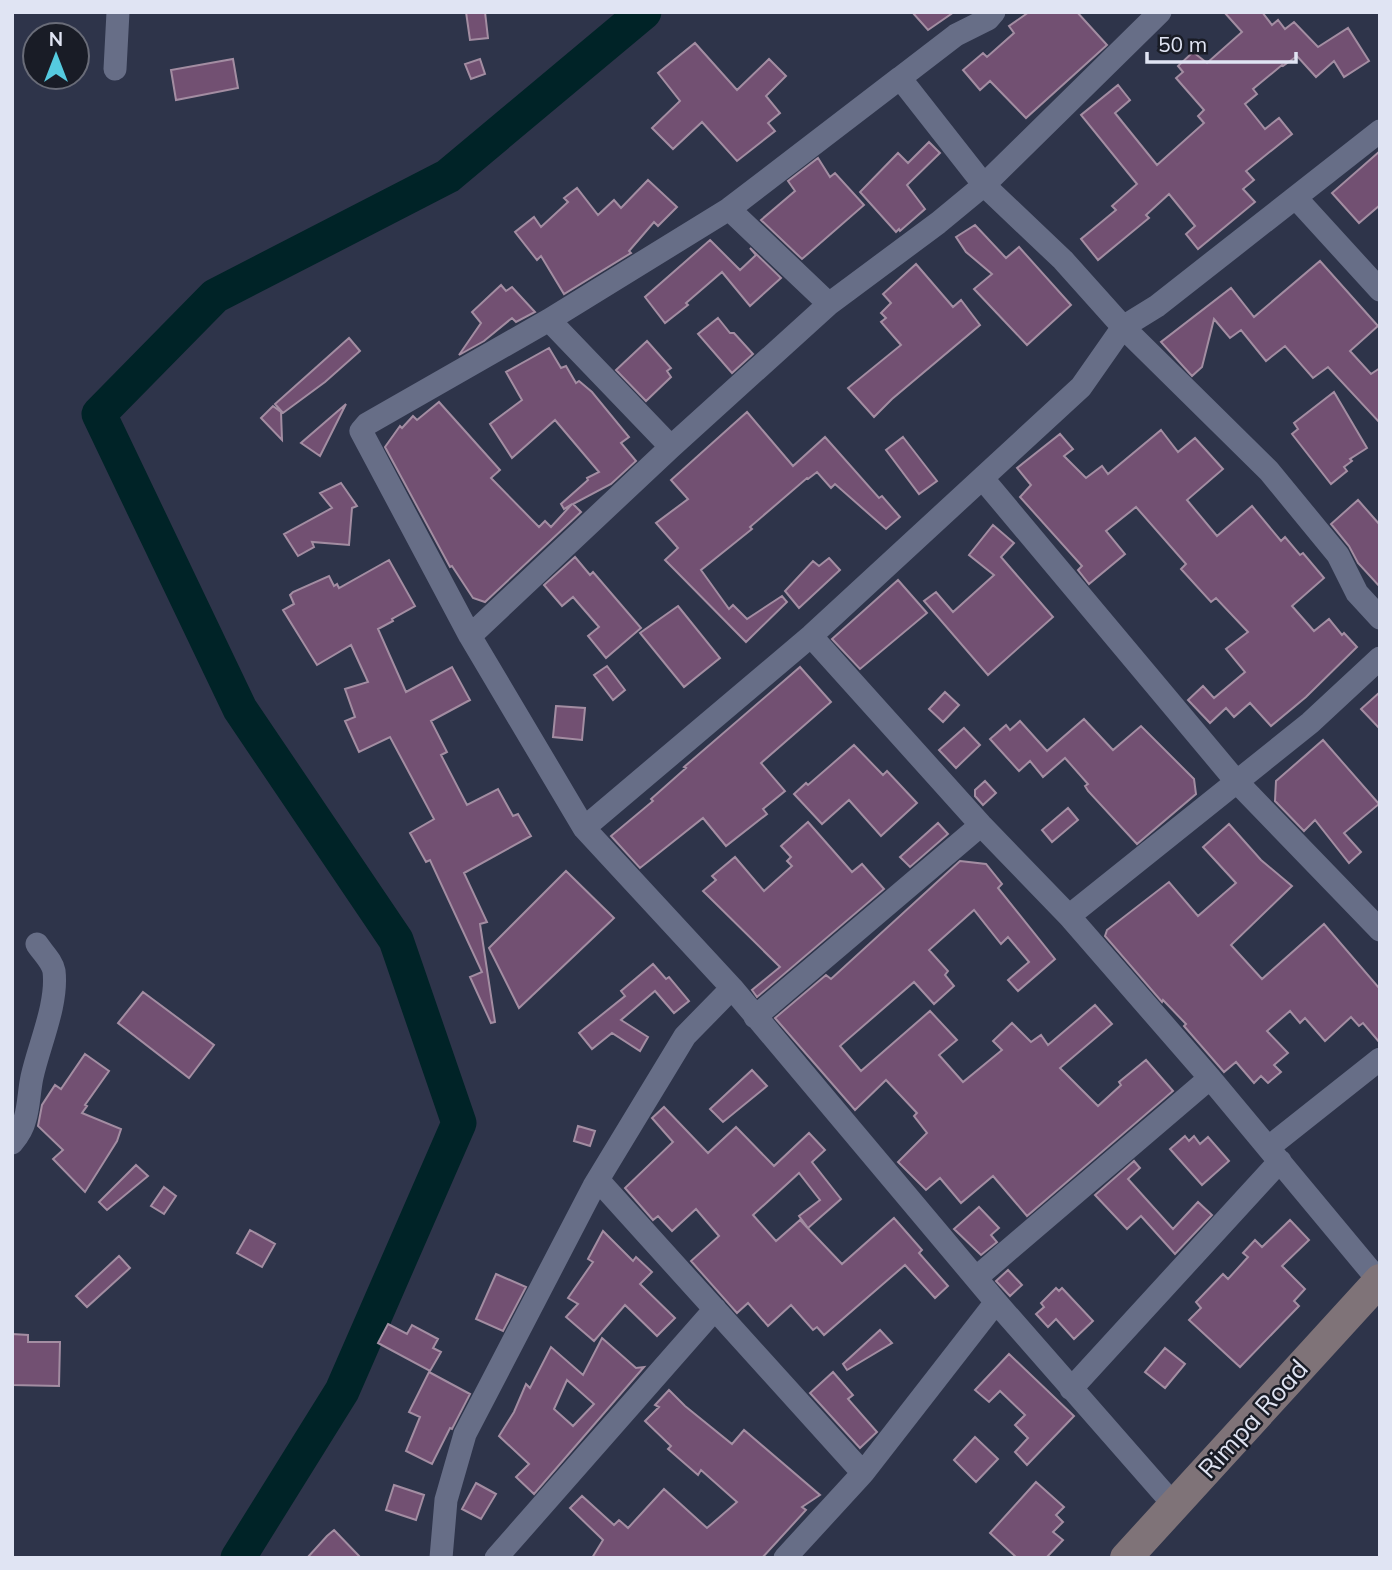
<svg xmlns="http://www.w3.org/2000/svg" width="1392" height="1570" viewBox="0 0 1392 1570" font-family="Mulish,sans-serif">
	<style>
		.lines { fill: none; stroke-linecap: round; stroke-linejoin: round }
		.river { stroke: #002327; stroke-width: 35 }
		.building { fill: #725072; stroke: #a38da2; stroke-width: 2; fill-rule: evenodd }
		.street { stroke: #676e87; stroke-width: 23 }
		.secondary { stroke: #7f7378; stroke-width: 32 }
		.labels { text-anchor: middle; stroke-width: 5; stroke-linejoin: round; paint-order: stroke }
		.street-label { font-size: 26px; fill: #e0e4f3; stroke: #191c26 }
	</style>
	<rect width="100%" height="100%" fill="#2e344a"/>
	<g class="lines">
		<path class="river" d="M238,1558L342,1391L459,1123L396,940L240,709L99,414L215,296L448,176L644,12"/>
	</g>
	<path class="building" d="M466,12H485L488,38L470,40Z
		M912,12H954L928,30Z
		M1029,12H1077L1107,45L1026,118L990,81L980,90L963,70L983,53L987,57L1014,33L1009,26Z
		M1224,12H1262L1272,25L1278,20L1285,29L1294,22L1318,47L1348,28L1369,61L1344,77L1334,61L1316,77L1297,56L1283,66L1282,65L1253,89L1257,94L1245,104L1265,129L1279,118L1292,134L1246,171L1254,180L1243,189L1255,202L1198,249L1186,234L1195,226L1169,194L1146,215L1149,218L1098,260L1081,239L1116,210L1112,206L1137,184L1081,115L1118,85L1130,100L1115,113L1157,165L1204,123L1198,116L1204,110L1176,78L1183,72L1178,66L1193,52L1207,63L1242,32Z
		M695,43L737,90L769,59L786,76L766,96L780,113L768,123L775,131L737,161L702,122L673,149L652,128L680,101L658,73Z
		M233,59L238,88L176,100L171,70Z
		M480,59L485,74L471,79L465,64Z
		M929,142L940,153L907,185L925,209L900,231L899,229L896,232L860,192L898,153L908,163Z
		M1380,151V205L1359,223L1332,193Z
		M818,158L830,177L835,173L864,205L802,259L761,220L795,191L788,181Z
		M648,180L677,207L658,226L654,222L629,251L631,253L564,294L541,256L537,260L515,232L534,217L541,227L568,202L564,198L577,188L598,215L614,200L621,208Z
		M975,225L1006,258L1019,247L1071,305L1027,345L974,289L992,274L966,252L956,237Z
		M710,240L740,270L756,255L750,248L781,278L750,306L722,272L686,303L688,305L665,323L645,297Z
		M1320,261L1378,326L1350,351L1371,374L1380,368V423L1328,367L1313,378L1285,346L1266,361L1241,330L1230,338L1214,319L1202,367L1192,376L1161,342L1231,288L1254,317Z
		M916,264L953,307L961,300L980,325L892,399L874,417L848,388L901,345L881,322L886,318L881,313L891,303L883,294Z
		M501,285L506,291L512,287L535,312L516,322L512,318L484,341L459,355L481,323L472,312Z
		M718,318L730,333H734L753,354L732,373L698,334Z
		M349,338L360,351L325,382L283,413L275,404Z
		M647,341L671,368L667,371L671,377L646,401L616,370Z
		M549,348L561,368L566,366L576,383L579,381L592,392L629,437L621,443L636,461L611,484L573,504L581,512L485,602L473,598L452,566L450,567L385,447L400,426L402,428L413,416L417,420L439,402L500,470L491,478L539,527L545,521L551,527L572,504L564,509L561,504L588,480L587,478L599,472L555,420L512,458L490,424L522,400L506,372Z
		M1334,392L1367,448L1350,459L1352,461L1344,467L1347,471L1331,484L1292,434L1298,429L1294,423Z
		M346,404L320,456L301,443Z
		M273,406L281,412L282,440L261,418Z
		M747,412L793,466L825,437L879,498L882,496L900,517L886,529L835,484L831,488L817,472L808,479L807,478L750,527L752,529L701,570L729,609L733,605L747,619L782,596L787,602L746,642L665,560L678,548L656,523L688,499L671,480Z
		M1161,430L1178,452L1195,438L1223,469L1187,500L1217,536L1252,506L1281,541L1285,537L1300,555L1303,553L1324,578L1292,606L1314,631L1329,619L1342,635L1344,633L1357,647L1306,697L1271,726L1250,703L1234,717L1226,708L1210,723L1188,700L1203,686L1214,698L1245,672L1226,649L1248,632L1216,598L1211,602L1181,569L1186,564L1136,507L1106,531L1125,554L1089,584L1078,570L1082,566L1020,497L1031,485L1017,468L1060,434L1073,449L1064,456L1086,478L1102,466L1108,474Z
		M903,437L937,481L919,494L886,450Z
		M341,483L357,506L352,508L349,545L312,542L314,547L298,556L284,534L332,508L320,493Z
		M1358,500L1380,525V587L1358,563L1349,546L1331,524Z
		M993,525L1014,543L1001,557L1053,617L988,675L924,601L936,592L953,612L994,575L969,555Z
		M575,557L590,575L593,572L641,628L606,658L588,636L599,627L573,597L562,606L544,585Z
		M829,558L840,570L799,608L785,591L813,561L819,566Z
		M389,560L415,606L392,619L393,621L378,629L406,692L452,667L470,700L431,721L447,752L441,755L467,805L498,789L513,816L518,814L531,836L464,873L487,922L480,924L495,1022L491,1023L470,977L482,972L430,860L426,862L410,833L434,819L390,737L359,752L345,721L355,717L345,689L368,682L351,645L317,665L283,610L294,604L290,595L293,592L329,576L334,586L337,584L339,588Z
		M898,580L927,613L860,669L832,639Z
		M678,606L720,658L684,687L640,633Z
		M607,666L625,690L613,700L594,675Z
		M800,667L831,702L761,763L785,791L763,809L767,814L726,846L703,818L640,868L611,836L653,801L651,799L686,768L684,767Z
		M945,692L959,705L943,722L929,709Z
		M1380,692V729L1361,709Z
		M556,706L585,708L582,740L553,737Z
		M1084,719L1113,750L1141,726L1194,779L1196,794L1137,844L1088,791L1085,786L1088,784L1065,758L1043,777L1030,761L1019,771L990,739L1006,725L1010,730L1020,721L1047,751Z
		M964,728L980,745L956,768L939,750Z
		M1323,740L1379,804L1344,833L1361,852L1349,863L1315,820L1304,831L1275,801L1276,781Z
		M854,745L883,775L887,771L917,803L881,836L849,800L822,824L794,794L806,783L808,785Z
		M985,781L996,793L983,805L975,796V790Z
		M1068,808L1078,820L1052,842L1042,830Z
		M808,822L852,872L862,864L884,889L757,997L752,990L780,967L703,891L716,880L712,876L735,857L764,891L792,866L787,861L791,857L781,846Z
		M938,823L948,834L910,867L900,857Z
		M1229,824L1261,860L1292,886L1231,945L1262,979L1324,924L1380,989V1043L1363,1023L1359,1026L1351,1017L1325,1041L1305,1018L1300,1023L1290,1011L1267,1031L1288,1053L1274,1065L1281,1072L1268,1083L1261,1076L1254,1083L1236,1062L1224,1072L1184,1026L1186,1024L1163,1000L1162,1002L1105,936L1107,930L1169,882L1198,916L1236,883L1203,847Z
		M960,861L986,864L1002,884L998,888L1055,959L1018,991L1008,980L1029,962L1008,937L1001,944L974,910L929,950L948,971L945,975L954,986L934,1004L914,982L840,1046L861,1071L930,1011L957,1040L939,1055L963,1082L1002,1050L993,1041L1012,1023L1031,1042L1041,1035L1048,1045L1095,1005L1112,1024L1060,1068L1098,1106L1121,1085L1119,1082L1146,1060L1173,1091L1027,1216L993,1176L961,1203L940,1178L926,1190L898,1162L927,1133L914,1116L917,1113L886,1080L855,1110L775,1018L826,975L831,979Z
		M566,871L614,918L519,1008L489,948Z
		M653,964L666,979L669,977L689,1001L674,1013L655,991L621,1020L648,1037L640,1051L612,1033L592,1049L579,1033L625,996L621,991Z
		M143,992L214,1045L189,1078L118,1023Z
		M85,1054L109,1071L85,1105L87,1106L82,1113L121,1129L117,1141L85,1192L53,1159L63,1150L38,1126L42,1105L55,1085L61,1089Z
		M752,1070L767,1086L723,1122L710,1109Z
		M664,1107L708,1153L736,1127L774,1166L809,1133L825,1150L812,1162L841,1199L808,1228L799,1216L820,1200L799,1173L753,1215L776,1241L800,1220L842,1264L894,1218L922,1250L919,1253L948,1286L935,1298L905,1265L824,1335L817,1327L813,1330L791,1305L768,1326L748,1303L737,1313L691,1261L719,1236L696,1209L672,1231L658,1216L653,1220L625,1188L673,1142L652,1118Z
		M578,1126L595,1131L590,1146L574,1141Z
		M1185,1136L1189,1141L1194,1136L1200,1144L1208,1137L1229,1161L1202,1185L1170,1149Z
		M1134,1161L1140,1168L1128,1179L1173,1229L1198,1202L1212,1215L1175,1254L1141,1216L1127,1229L1095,1195Z
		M136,1165L148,1176L107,1210L99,1202Z
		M164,1187L176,1196L164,1214L151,1206Z
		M979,1207L999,1228L991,1235L997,1242L981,1255L954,1229Z
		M1290,1220L1309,1240L1282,1266L1305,1289L1294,1301L1299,1306L1240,1367L1189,1320L1201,1308L1196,1302L1223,1274L1228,1279L1248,1257L1243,1253L1255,1240L1262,1247Z
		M250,1230L275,1244L262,1267L237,1253Z
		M603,1231L633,1261L636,1257L652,1272L640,1284L675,1318L657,1336L625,1305L594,1341L566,1317L578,1304L568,1298L593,1262L588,1259Z
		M119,1256L130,1268L87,1307L76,1296Z
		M1008,1270L1022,1285L1010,1296L996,1281Z
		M496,1274L526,1287L503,1331L476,1319Z
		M1056,1288L1059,1291L1062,1288L1093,1321L1074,1339L1056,1319L1048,1327L1036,1314L1044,1307L1041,1303Z
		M388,1324L407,1334L412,1325L438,1339L433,1348L441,1352L430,1371L378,1343Z
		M880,1330L892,1343L847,1370L843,1364Z
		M12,1334L28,1335V1342H60L59,1386L12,1385Z
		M602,1338L636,1368L644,1367L534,1494L516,1477L529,1464L499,1436L514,1412L526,1384L530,1388L551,1347L583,1375ZM567,1380L594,1404L573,1426L554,1409Z
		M1165,1348L1185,1364L1165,1388L1145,1372Z
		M1009,1354L1074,1416L1027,1465L1015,1452L1028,1438L1015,1425L1025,1415L1000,1391L989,1402L975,1390Z
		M429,1372L470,1394L452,1429L450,1428L432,1464L406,1451L420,1417L409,1412Z
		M833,1372L853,1395L848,1399L877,1432L860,1448L810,1393Z
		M669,1390L685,1406L732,1444L744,1430L820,1495L802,1507L806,1510L762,1558H592L603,1540L570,1508L582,1496L614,1525L619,1520L628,1528L664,1489L707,1528L737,1502L701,1470L698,1475L668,1449L671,1446L645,1421L659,1407L655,1405Z
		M975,1437L998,1459L976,1482L954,1460Z
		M1036,1482L1064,1507L1056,1515L1063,1522L1053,1532L1063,1540L1046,1558H1017L990,1533Z
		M476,1483L496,1494L481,1519L462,1509Z
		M394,1485L424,1495L416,1520L386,1510Z
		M334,1530L361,1558H307L327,1536Z"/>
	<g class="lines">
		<path class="street" d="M994,12L988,19L956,35L900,78L984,185L1063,260L1123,327L1269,471L1338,555L1357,593L1380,618
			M115,69L118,12
			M900,78L729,209L549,320L367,424L361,431L470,636L584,828L732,988L996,1302L1174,1505
			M1296,198L1380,290
			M729,209L829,304
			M549,320L671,447
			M983,479L1236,781L1380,930
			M470,636L671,447L829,304L938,223L984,185L1160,12
			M811,636L981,825L1069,916L1210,1078L1379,1281
			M584,828L811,636L1081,387L1123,327L1157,306L1380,131
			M1069,916L1310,723L1380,658
			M755,1017L981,825
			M12,1143C18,1136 23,1128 25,1119C29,1106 29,1091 32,1077C39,1045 58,1004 54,971C52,961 43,953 37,944
			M1269,1147L1380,1059
			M598,1180L863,1473
			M977,1277L1210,1078
			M1071,1389L1280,1161
			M441,1558L446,1500L465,1434L594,1186L685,1036L732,988
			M496,1558L715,1309
			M785,1558L863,1473L996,1302"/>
		<path class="secondary" d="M1126,1558L1380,1280"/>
	</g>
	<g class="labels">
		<g class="street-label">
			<text transform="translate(1253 1419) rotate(-48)" y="9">Rimpa Road</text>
		</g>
	</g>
	<rect width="1392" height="1570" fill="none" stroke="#e0e4f3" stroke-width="28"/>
	<g transform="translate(56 56)"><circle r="33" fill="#191c26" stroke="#696c78" stroke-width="2"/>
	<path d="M0-5L12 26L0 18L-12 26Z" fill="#55cadf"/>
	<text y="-10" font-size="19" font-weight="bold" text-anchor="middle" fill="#e0e4f3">N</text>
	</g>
	<path d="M1147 52v10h149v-10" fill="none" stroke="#e0e4f3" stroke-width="3.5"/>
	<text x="1158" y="52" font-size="21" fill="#e0e4f3" stroke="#191c26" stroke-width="5" paint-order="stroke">50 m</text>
</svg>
